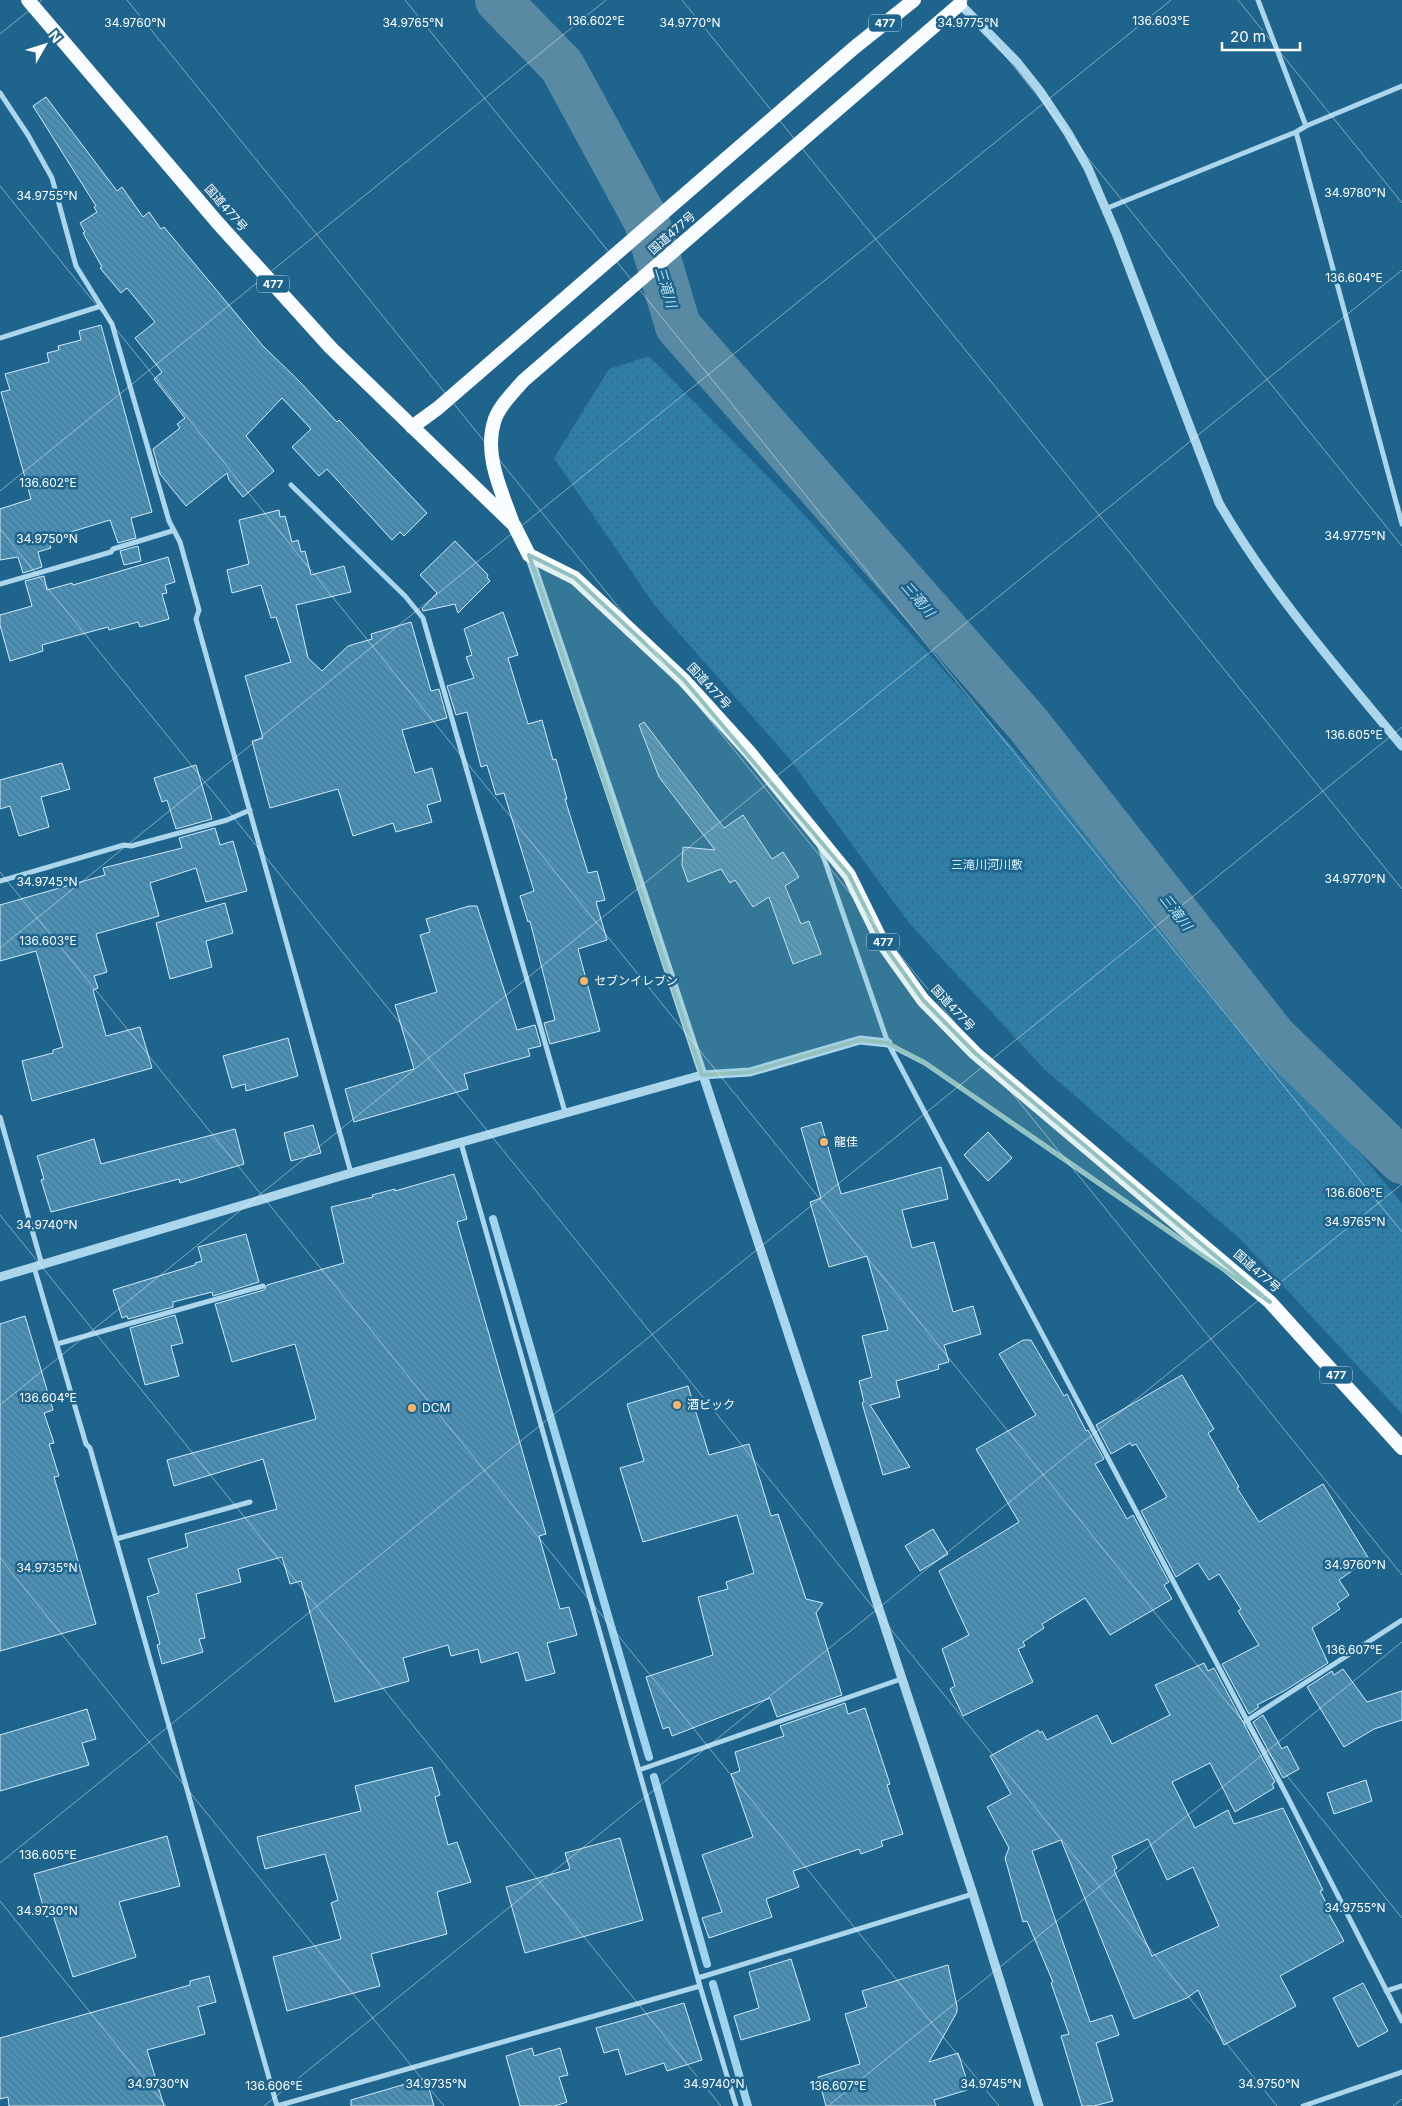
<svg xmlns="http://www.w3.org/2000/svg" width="1402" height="2106" viewBox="0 0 1402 2106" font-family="Inter,'Noto Sans JP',sans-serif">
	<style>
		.park { fill: url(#park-dots) }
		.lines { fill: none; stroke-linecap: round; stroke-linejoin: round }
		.stream { stroke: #9fd3ee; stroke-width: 8 }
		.river { stroke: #598aa4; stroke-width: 46 }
		.building { fill: url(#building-back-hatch); stroke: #d0ebf9; fill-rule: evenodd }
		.minor { stroke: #abd6ec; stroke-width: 5 }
		.tertiary { stroke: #abd6ec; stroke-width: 9 }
		.trunk { stroke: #f8fcff; stroke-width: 14 }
		.marked { fill: #93c1be; fill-opacity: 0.2; stroke: #93c1be; stroke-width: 4; stroke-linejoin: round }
		.ticks { fill: none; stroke: #fff; stroke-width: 1; stroke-opacity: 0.45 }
		.poi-dot { fill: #fab46b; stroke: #1e648c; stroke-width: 2 }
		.labels { text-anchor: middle; stroke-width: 5; stroke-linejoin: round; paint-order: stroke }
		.shield { fill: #1e648c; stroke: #bcd0dc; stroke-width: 1 }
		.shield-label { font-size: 11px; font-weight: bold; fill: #fff }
		.street-label { font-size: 12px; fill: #fff; stroke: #1e648c }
		.park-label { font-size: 12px; fill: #d0ebf9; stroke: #1e648c }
		.poi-label { font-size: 12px; fill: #fff; stroke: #1e648c; text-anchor: start }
		.water-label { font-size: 14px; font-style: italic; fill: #b7dff3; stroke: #1e648c }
		.ticks-label { font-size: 12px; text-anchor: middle; fill: #fff; stroke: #1e648c; stroke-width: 5; stroke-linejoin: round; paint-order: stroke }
	</style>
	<defs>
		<pattern id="park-dots" width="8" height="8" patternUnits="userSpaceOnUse" patternTransform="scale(1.25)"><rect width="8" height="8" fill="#2f7ea7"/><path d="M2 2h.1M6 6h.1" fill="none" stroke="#3e657a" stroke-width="1.8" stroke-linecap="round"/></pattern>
		<pattern id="building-back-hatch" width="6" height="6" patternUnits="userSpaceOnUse" patternTransform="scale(1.25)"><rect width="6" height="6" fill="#4b90b5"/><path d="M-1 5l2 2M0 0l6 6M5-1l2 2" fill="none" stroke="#4b7890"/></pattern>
	</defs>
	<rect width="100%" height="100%" fill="#1e648c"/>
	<path class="park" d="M649,356L789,498L1067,808L1402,1203V1414L1240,1239L1044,1069L909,923L789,758L655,606L554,458L609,369Z"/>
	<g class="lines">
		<path class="stream" d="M493,1219L649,1757
			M654,1777L707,1964
			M713,1984L748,2106"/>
		<path class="river" d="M498,0L562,66L647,222L678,326L1028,724L1274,1037L1402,1161"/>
	</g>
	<path class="building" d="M46,97L117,191L122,187L143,217L149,212L161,229L164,227L263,346L300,382L337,422L339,420L427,513L404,536L400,532L392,540L327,469L319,476L292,447L311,429L282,398L246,436L274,471L243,497L229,480L227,473L186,506L160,474L153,449L180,428L177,424L185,418L154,379L162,372L135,338L155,322L127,288L121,293L100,268L102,267L83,233L85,232L80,223L97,212L94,207L96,206L33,106Z
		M101,325L152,512L131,518L136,538L118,543L110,520L48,539L51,548L38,552L42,567L23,573L18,557L0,560V509L31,499L1,392L10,390L5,374L49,362L47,353L59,350L58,346L81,340L79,331Z
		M279,510L280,517L285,516L292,542L298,540L301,552L305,551L311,575L344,566L351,592L296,605L308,658L322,671L348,646L372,639L371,634L411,622L431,691L439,689L447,718L402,730L415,773L432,768L441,801L427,805L432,822L396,832L393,823L353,836L338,789L270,808L252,741L263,738L245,676L291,662L276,617L271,618L261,585L232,593L227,570L249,564L239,520Z
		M455,541L488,575L487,577L490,581L458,613L455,604L423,611L422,609L437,593L420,575Z
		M138,546L141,561L124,565L120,551Z
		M168,557L175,582L165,585L167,593L162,594L169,619L140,627L138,622L109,630L108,627L42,645L43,651L10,661L0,625V615L32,606L25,581L44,576L47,590L72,583L73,585Z
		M503,612L518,655L508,658L528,724L542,720L553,760L556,759L567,799H565L588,873L597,871L605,900L596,902L607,940L578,949L600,1031L550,1044L544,1023L555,1020L530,921L528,922L520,896L534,891L504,793L496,795L487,765L481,767L467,712L456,715L447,686L474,678L466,657L472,655L464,629Z
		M644,722L724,828L743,815L772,859L783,852L799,877L785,886L801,924L809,921L821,954L793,964L769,897L753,907L735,880L730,883L721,869L688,882L682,865L683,847L715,850L659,777L639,725Z
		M62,763L70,789L41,797L49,827L19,836L10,806L0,809V780Z
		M196,765L212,819L176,829L167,800L162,802L154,778Z
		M215,828L220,845L233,841L247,891L206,902L196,868L150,883L159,916L96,934L107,972L94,976L98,988L93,990L106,1036L140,1027L152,1068L32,1101L22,1061L53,1053V1050L63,1047L36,951L0,961V905L105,875L103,868L182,848L179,838Z
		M225,903L233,933L206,941L212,967L170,979L156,923Z
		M469,906H477L517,1030L535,1025L541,1046L528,1049L530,1056L464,1074L468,1089L354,1122L345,1089L414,1069L395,1005L437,992L420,935L430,932L426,919Z
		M288,1038L298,1076L246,1091L245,1084L232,1088L223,1056Z
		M821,1122L841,1194L941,1167L948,1199L902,1210L912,1248L934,1242L953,1312L973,1306L981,1334L944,1345L949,1362L938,1365L939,1369L896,1381L900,1397L870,1405L910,1467L883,1475L862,1403L864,1402L859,1381L872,1377L862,1336L888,1330L867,1256L829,1267L810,1202L821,1198L801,1128Z
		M313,1125L321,1153L291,1161L284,1133Z
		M235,1129L244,1164L180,1183L179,1179L51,1212L41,1180L44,1179L37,1156L94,1139L101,1164Z
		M988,1132L1012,1158L988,1181L964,1155Z
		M454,1174L467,1219L457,1222L546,1534L539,1536L560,1609L569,1607L577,1635L547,1643L555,1673L526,1681L518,1652L481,1663L478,1649L451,1656L448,1645L403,1658L409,1681L335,1702L301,1581L290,1584L282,1557L238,1569L241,1582L196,1594L205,1638L199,1639L203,1652L162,1664L157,1645L160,1644L147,1597L159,1593L148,1559L188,1547L185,1534L277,1509L263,1459L174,1486L167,1460L316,1419L295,1344L232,1362L215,1304L264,1290L267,1285L344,1263L331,1207L373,1197L372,1195L395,1189V1191Z
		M246,1234L259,1282L213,1296L212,1292L173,1302V1307L128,1319L127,1316L122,1318L113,1290L195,1265V1263L202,1261L198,1247Z
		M175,1315L183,1343L171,1346L179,1376L145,1385L130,1328Z
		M25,1316L53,1410L44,1413L54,1443L49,1444L59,1476L54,1477L96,1624L0,1651V1324Z
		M1023,1340H1031L1064,1396L1067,1394L1086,1431L1088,1430L1104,1459L1095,1464L1127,1519L1133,1515L1169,1582L1164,1585L1172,1599L1110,1635L1085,1598L1042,1624L1044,1628L1023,1642L1025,1646L1018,1649L1033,1682L963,1716L950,1689L955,1686L942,1649L969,1635L939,1571L1019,1522L976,1449L1036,1415L999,1354Z
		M1182,1375L1214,1429L1208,1433L1239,1487L1237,1488L1259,1522L1323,1484L1369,1559L1339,1580L1349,1595L1337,1604L1340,1609L1312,1628L1328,1663L1284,1691L1257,1705L1259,1707L1249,1714L1222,1664L1259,1645L1238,1611L1241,1609L1219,1574L1209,1580L1198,1563L1176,1577L1141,1511L1167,1497L1136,1444L1132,1446L1130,1443L1111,1454L1096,1425Z
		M688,1386L709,1455L749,1444L771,1516L778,1514L806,1599L823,1603L816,1613L842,1695L777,1717L770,1698L672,1736L669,1727L663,1729L646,1677L713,1655L698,1597L728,1589L726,1582L754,1573L737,1515L643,1542L620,1468L644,1461L627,1404Z
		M933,1529L948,1554L920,1571L905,1546Z
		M1204,1663L1208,1671L1214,1668L1275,1782L1272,1784L1274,1788L1235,1812L1210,1763L1172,1782L1195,1828L1228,1810L1234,1824L1283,1808L1323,1890L1320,1891L1331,1912L1329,1914L1344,1941L1280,1976L1296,2006L1224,2045L1198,1990L1187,1998L1134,2019L1061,1840L1032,1851L1090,2022L1112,2015L1119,2035L1096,2043L1113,2101L1094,2106H1082L1061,2036L1069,2034L1051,1983L1053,1982L1027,1921L1023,1922L1005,1858L1009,1848L987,1807L1011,1794L990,1756L1038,1730L1040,1733L1042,1731L1047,1740L1097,1715L1112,1744L1170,1715L1155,1685ZM1148,1839L1167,1880L1193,1867L1219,1926L1152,1956L1114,1870L1117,1868L1112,1856Z
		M1343,1669L1367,1702L1402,1691V1720L1374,1729L1344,1747L1307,1687L1332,1671L1334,1675Z
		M845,1703L848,1714L865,1708L890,1784L887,1785L903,1834L881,1841L883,1846L861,1854L859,1849L793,1871L799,1887L766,1899L772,1917L709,1938L702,1918L722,1912L702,1855L753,1837L731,1774L740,1771L735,1752L784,1736L780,1726Z
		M87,1709L96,1739L82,1743L89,1765L0,1791V1735Z
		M1263,1715L1282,1749L1287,1746L1299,1769L1283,1778L1253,1722Z
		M432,1767L440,1795L435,1797L448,1845L457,1842L471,1882L437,1892L447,1934L371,1954L380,1986L287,2011L273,1957L341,1939L331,1903L338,1900L325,1854L265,1869L257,1837L361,1811L355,1786Z
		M1366,1780L1372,1801L1334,1814L1327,1793Z
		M167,1836L180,1886L119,1902L136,1957L73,1977L53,1915L46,1917L34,1874Z
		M620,1838L643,1920L525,1953L506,1887L570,1869L565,1853Z
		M791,1959L810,2020L741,2040L734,2016L759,2008L749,1972Z
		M948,1965L957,2006V2012L929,2062L958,2053L968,2084L965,2085L967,2090L934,2100L936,2106H826L818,2077L860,2064L845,2014L867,2007L862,1991Z
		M209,1976L216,2002L198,2007L205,2034L147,2050L164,2106H9L8,2097L0,2099V2038L190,1985V1981Z
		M1363,1983L1388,2031L1358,2047L1333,1998Z
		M684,2003L702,2060L667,2071L664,2063L626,2075L618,2049L604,2053L596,2028Z
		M532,2048L534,2056L560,2048L568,2075L559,2077L567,2102L555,2106H520L506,2056Z
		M426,2078L434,2106H351V2100Z"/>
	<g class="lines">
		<path class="minor" d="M1258,0L1306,126
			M0,93L28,135L52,178L76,266L112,324L169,521L180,542L199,610L196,619L351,1173
			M1296,132L1402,524
			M1105,209L1296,132L1306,126L1402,86
			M0,338L101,306
			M291,485L405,596L423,618L565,1112
			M0,584L111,552L113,549L172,531
			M820,847L888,1043L1286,1794L1402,2021
			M0,881L124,845L131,846L227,820L250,810
			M888,1044L925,1063L1213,1262
			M0,1117L42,1265
			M461,1143L700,1986L736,2106
			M34,1267L86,1444L90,1448L277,2106
			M57,1344L263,1286
			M116,1539L250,1502
			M1246,1721L1402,1620
			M639,1770L901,1679
			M698,1978L973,1894
			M1386,1991L1402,1986
			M277,2106L700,1986
			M1303,2106L1402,2072"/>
		<path class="tertiary" d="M963,0L960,4L1017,62L1040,91L1068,133L1088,168L1116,233L1219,503C1270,591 1337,668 1402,746
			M529,555L613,802L973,1894L1039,2106
			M0,1277L351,1173L702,1075L750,1072L860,1040L888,1043"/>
		<path class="trunk" d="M28,0L217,222L331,348L514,525L529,555L575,578L684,680L750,753L849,875L883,944L923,1000L975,1053L1270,1302L1402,1448
			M412,427L438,408L855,47L914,0
			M512,521C501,490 484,455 494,422C498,407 513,393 523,381L960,4"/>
	</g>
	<path class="marked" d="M529,555L575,578L684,680L849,875L883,944L923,1000L975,1053L1270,1302L925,1063L888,1043L860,1040L750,1072L702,1075Z"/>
	<path class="ticks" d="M127,0L1402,1575M405,0L1402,1232M682,0L1402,889M960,0L1402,546M1238,0L1402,203M0,34L42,0M0,186L1402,1918M0,491L606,0M0,529L1277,2106M0,872L999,2106M0,948L1171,0M0,1215L721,2106M0,1405L1402,270M0,1558L444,2106M0,1863L1402,727M0,1901L166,2106M264,2106L1402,1184M828,2106L1402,1642M1393,2106L1402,2099"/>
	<g class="poi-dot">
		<circle cx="584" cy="981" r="5"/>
		<circle cx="824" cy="1142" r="5"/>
		<circle cx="677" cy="1405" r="5"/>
		<circle cx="412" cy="1408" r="5"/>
	</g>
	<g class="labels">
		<g class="shield">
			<rect x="869" y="14.5" width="32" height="17" rx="4"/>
			<rect x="257" y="275.5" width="32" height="17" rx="4"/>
			<rect x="867" y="933.5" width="32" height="17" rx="4"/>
			<rect x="1320" y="1366.5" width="32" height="17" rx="4"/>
		</g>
		<g class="shield-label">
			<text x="885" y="27">477</text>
			<text x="273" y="288">477</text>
			<text x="883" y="946">477</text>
			<text x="1336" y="1379">477</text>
		</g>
		<g class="street-label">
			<text transform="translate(226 208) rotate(49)" y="4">国道477号</text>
			<text transform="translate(672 233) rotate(-41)" y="4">国道477号</text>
			<text transform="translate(709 686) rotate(47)" y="4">国道477号</text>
			<text transform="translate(953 1008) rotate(47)" y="4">国道477号</text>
			<text transform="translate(1257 1271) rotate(41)" y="4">国道477号</text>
		</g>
		<g class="park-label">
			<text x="987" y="869">三滝川河川敷</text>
		</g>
		<g class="poi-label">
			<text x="594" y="985">セブンイレブン</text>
			<text x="834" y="1146">龍佳</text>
			<text x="687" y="1409">酒ビック</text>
			<text x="422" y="1412">DCM</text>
		</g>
		<g class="water-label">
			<text transform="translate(666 287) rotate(73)" y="5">三滝川</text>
			<text transform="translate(918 599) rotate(49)" y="5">三滝川</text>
			<text transform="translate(1176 912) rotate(52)" y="5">三滝川</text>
		</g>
	</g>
	<g class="ticks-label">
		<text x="1161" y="25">136.603°E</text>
		<text x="596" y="25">136.602°E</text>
		<text x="135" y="27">34.9760°N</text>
		<text x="413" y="27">34.9765°N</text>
		<text x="690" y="27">34.9770°N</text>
		<text x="968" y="27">34.9775°N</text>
		<text x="1355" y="197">34.9780°N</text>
		<text x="47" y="200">34.9755°N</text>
		<text x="1354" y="282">136.604°E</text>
		<text x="48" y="487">136.602°E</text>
		<text x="1355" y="540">34.9775°N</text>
		<text x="47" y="543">34.9750°N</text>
		<text x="1354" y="739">136.605°E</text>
		<text x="1355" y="883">34.9770°N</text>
		<text x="47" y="886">34.9745°N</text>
		<text x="48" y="945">136.603°E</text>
		<text x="1354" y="1197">136.606°E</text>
		<text x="1355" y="1226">34.9765°N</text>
		<text x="47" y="1229">34.9740°N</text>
		<text x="48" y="1402">136.604°E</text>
		<text x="1355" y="1569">34.9760°N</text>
		<text x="47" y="1572">34.9735°N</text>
		<text x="1354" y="1654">136.607°E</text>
		<text x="48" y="1859">136.605°E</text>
		<text x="1355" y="1912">34.9755°N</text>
		<text x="47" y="1915">34.9730°N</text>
		<text x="158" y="2088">34.9730°N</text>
		<text x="436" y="2088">34.9735°N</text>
		<text x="714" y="2088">34.9740°N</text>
		<text x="991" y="2088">34.9745°N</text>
		<text x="1269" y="2088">34.9750°N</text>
		<text x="274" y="2090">136.606°E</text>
		<text x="838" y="2090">136.607°E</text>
	</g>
	<g transform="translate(45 45) rotate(51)" stroke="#1e648c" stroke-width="4" paint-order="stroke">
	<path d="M0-4L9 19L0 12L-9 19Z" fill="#ffffff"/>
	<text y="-8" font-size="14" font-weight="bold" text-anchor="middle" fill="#ffffff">N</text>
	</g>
	<path d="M1222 42v8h78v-8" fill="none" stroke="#ffffff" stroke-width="2.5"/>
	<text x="1230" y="42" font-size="15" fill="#ffffff" stroke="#1e648c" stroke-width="4" paint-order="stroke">20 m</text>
</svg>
